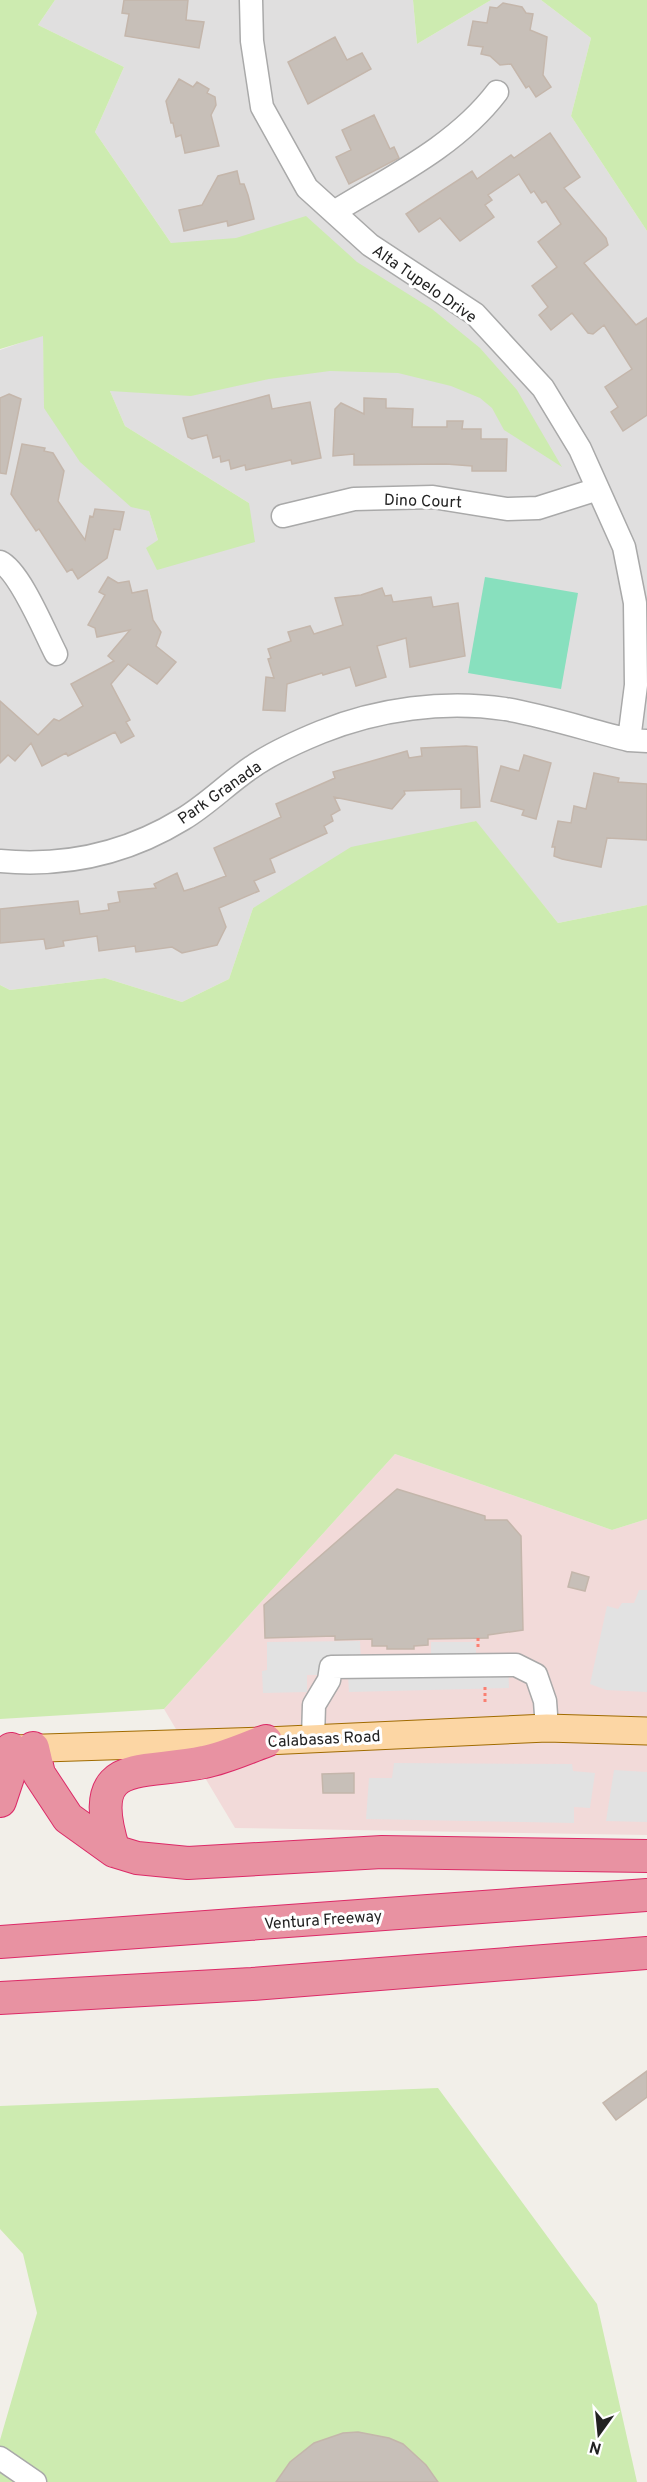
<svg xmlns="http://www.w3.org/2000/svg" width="647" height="2482" viewBox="0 0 647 2482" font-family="Overpass,sans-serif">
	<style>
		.residential { fill: #e0dfdf }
		.commercial { fill: #f2dad9 }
		.grass { fill: #cdebb0 }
		.pitch { fill: #88e0be }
		.parking { fill: #e2e2e2 }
		.building { fill: #c7bfb8; stroke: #c4b6ab; stroke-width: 1.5 }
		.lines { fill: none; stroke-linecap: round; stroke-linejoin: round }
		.minor-casing { stroke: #a9a9a9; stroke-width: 25 }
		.major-casing { stroke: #a06b00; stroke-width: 29 }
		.highway-casing { stroke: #dc2a67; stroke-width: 34 }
		.path { stroke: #fa8072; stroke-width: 3; stroke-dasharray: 3 3; stroke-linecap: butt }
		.minor { stroke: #fff; stroke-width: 22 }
		.major { stroke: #fcd6a4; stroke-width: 27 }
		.highway { stroke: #e892a2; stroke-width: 32 }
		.labels { text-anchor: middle; stroke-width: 6; stroke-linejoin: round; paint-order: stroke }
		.street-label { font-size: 16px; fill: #222; stroke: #fff }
	</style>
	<rect width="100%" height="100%" fill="#f2efe9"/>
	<path class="residential" d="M55,0H413L417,44L491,0H541L591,38L571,116L647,231V905L558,923L475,821L253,908L229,979L182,1002L105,978L10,990L0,985V350L43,335L45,408L149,511L158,540L249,503L125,426L110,391L171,243L95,132L124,67L38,25Z"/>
	<path class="commercial" d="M395,1454L612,1530L647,1519V1835L235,1828L164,1709Z"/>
	<path class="grass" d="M0,0H55L38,25L124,67L95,132L171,243L236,238L306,216L357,262L432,309L480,348L517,390L562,467L504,430L492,408L480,398L451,386L398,373L330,371L269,379L191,396L110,391L125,426L249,503L255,542L157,570L146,548L158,540L149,511L131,507L80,462L44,408L43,336L0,349Z
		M413,0H491L417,44Z
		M541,0H647V231L571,116L591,38Z
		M476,821L558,923L647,905V1519L612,1530L395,1454L164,1709L0,1719V985L10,990L105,978L182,1002L229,979L253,908L351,847Z
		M438,2088L597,2304L637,2482H0V2440L37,2313L23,2254L0,2229V2106Z"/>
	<path class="pitch" d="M485,577L578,593L561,689L468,673Z"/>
	<path class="parking" d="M639,1590H647V1692L606,1690L590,1684L607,1606L618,1609L622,1603H634Z
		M360,1641L361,1662H431V1642H475L477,1662H508L509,1688L349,1692L348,1675H307V1692L263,1693L262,1671L267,1670V1642Z
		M394,1763L572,1764L573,1771L595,1773L590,1808L574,1807V1823L366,1819L369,1778H392Z
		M614,1770L647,1772V1822L606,1821Z"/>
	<path class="building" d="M124,0H188L186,20L204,22L199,48L125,36L129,14L122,13Z
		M503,3L522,7L526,13L533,14L530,30L547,37L543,75L551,87L536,97L529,86L526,88L511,64L500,65L490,56L481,54L483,47L468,45L473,21L487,23L490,7L497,8Z
		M335,37L347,60L362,53L371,69L308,104L288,62Z
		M179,79L193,87L197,82L209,89L207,93L215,97L216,105L211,115L219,146L185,153L181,135L176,137L173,123H171L166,101Z
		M374,115L390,149L394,147L399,158L349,184L336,157L351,150L342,130Z
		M550,133L580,177L564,188L606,238L608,245L584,263L636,325L647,318V415L623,431L611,412L618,407L605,387L632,369L604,325L593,334L588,333L572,313L551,330L539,315L548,307L532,286L557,267L538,242L561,224L546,201L542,203L534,191L531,193L519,174L488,195L492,200L485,205L494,217L460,241L440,218L419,232L406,214L472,171L477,179L511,155L514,158Z
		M237,171L240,184H244L248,195L254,219L228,226L227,221L184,231L179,210L202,205L218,176Z
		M9,394L21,399L6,474L0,473V398Z
		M269,395L272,409L310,402L321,458L292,464L291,460L246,470L245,465L231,469L229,460L221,462L220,456L213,458L207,435L192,439L188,437L183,418Z
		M364,398L386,399V408L413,409L412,427H447V421H463L462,429H481V439H507L506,471H472V466L446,464L354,465V454L333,456L335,409L341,403L364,414Z
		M22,444L45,448L44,451L53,453L64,471L58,501L85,540L90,516L93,517L95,509L124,512L120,530L114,529L107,558L78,579L72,569L67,572L39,529L36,531L11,494Z
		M108,577L118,583L129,581L132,593L147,590L153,620L161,632L156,646L176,662L157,684L128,664L111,684L130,720L126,722L134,736L121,743L115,732L68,756L66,753L42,766L31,743L15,761L8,755L0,763V701L38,735L54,719L59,721L83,706L71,684L114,661L108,656L130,630L97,637L95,628L88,625L105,595L99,592Z
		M382,588L385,596L391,595L393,602L431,597L433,607L458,603L465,656L410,667L406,638L377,646L386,677L356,686L350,667L323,675L322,673L287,684L285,711L263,710L266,677L274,678L268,659L271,658L268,649L291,641L288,632L310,626L314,634L343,625L335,598L361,595Z
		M466,746L477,747L480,807L461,808V789L404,791L405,794L392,809L334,797L340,810L331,815L333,821L324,826L327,833L270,859L275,872L254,881L259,891L219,908L226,927L217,945L182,953L172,947L136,952L135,946L99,951L97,936L63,941L64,946L46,949L44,939L0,943V909L78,901L80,914L109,910L108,904L120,902L118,892L156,888L154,884L177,873L184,891L194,888L226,876L214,848L281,817L276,804L335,778L333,772L407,751L409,758L422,756L421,748Z
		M524,755L551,763L536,819L522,815L524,810L491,801L501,766L519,771Z
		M594,773L619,778L618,782L647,784V840L607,838L601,867L562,859L554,856L555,847H552L558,821L571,823L574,806L586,809Z
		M397,1489L485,1516V1520H507L521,1536L523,1630L488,1635V1638L428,1639V1645L414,1646V1649H387V1646H372V1639L335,1640V1636L265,1638L264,1605Z
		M572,1572L589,1577L585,1591L568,1587Z
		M354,1773V1793H323L322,1774Z
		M647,2071V2097L616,2120L603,2103Z
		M358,2432L389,2438L403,2444L426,2465L438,2482H276L290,2462L314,2443L343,2433Z"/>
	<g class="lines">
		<g class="minor-casing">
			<path id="minor" d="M251,0L252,41L262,107L307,188L370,245L475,314L543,388L580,449L624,547L635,603L636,685L629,740
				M334,212C391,177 456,146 497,92
				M283,516L354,499L433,497L507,509L538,508L598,489
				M0,562C20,571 45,633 56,654
				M0,861C65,867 126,854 183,819C208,804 228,783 252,767C272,753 299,741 321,732C378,709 444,700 505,709C546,716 588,730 629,740L647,741
				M313,1738L314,1705L329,1680L331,1667L516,1665L536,1675L545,1701L547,1728
				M0,2458L35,2482"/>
		</g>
		<g class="major-casing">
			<path id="major" d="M13,1749L266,1741L547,1728L647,1731"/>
		</g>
		<g class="highway-casing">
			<path id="highway" d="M33,1748L39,1774L68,1818L114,1851L137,1858L188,1863L382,1852L647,1856
				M0,1801L8,1777L11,1749
				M114,1851C84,1755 140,1776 204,1762C225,1758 246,1748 266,1741
				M0,1942L647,1895
				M0,1998L252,1984L647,1953"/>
		</g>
		<path class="path" d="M478,1638V1647
			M485,1702V1686"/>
		<use href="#minor" class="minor"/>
		<use href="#major" class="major"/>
		<use href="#highway" class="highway"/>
	</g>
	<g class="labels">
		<g class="street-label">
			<text transform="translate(425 283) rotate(35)" y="6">Alta Tupelo Drive</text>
			<text transform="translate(423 500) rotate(2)" y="6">Dino Court</text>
			<text transform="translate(219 792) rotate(-35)" y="6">Park Granada</text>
			<text transform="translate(324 1738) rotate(-3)" y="6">Calabasas Road</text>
			<text transform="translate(323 1919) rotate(-4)" y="6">Ventura Freeway</text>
		</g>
	</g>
	<g transform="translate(599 2434) rotate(195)" stroke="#ffffff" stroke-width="4.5" paint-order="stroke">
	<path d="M0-4.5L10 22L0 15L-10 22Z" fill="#222222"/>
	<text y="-9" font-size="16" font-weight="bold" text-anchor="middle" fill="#222222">N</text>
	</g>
</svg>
